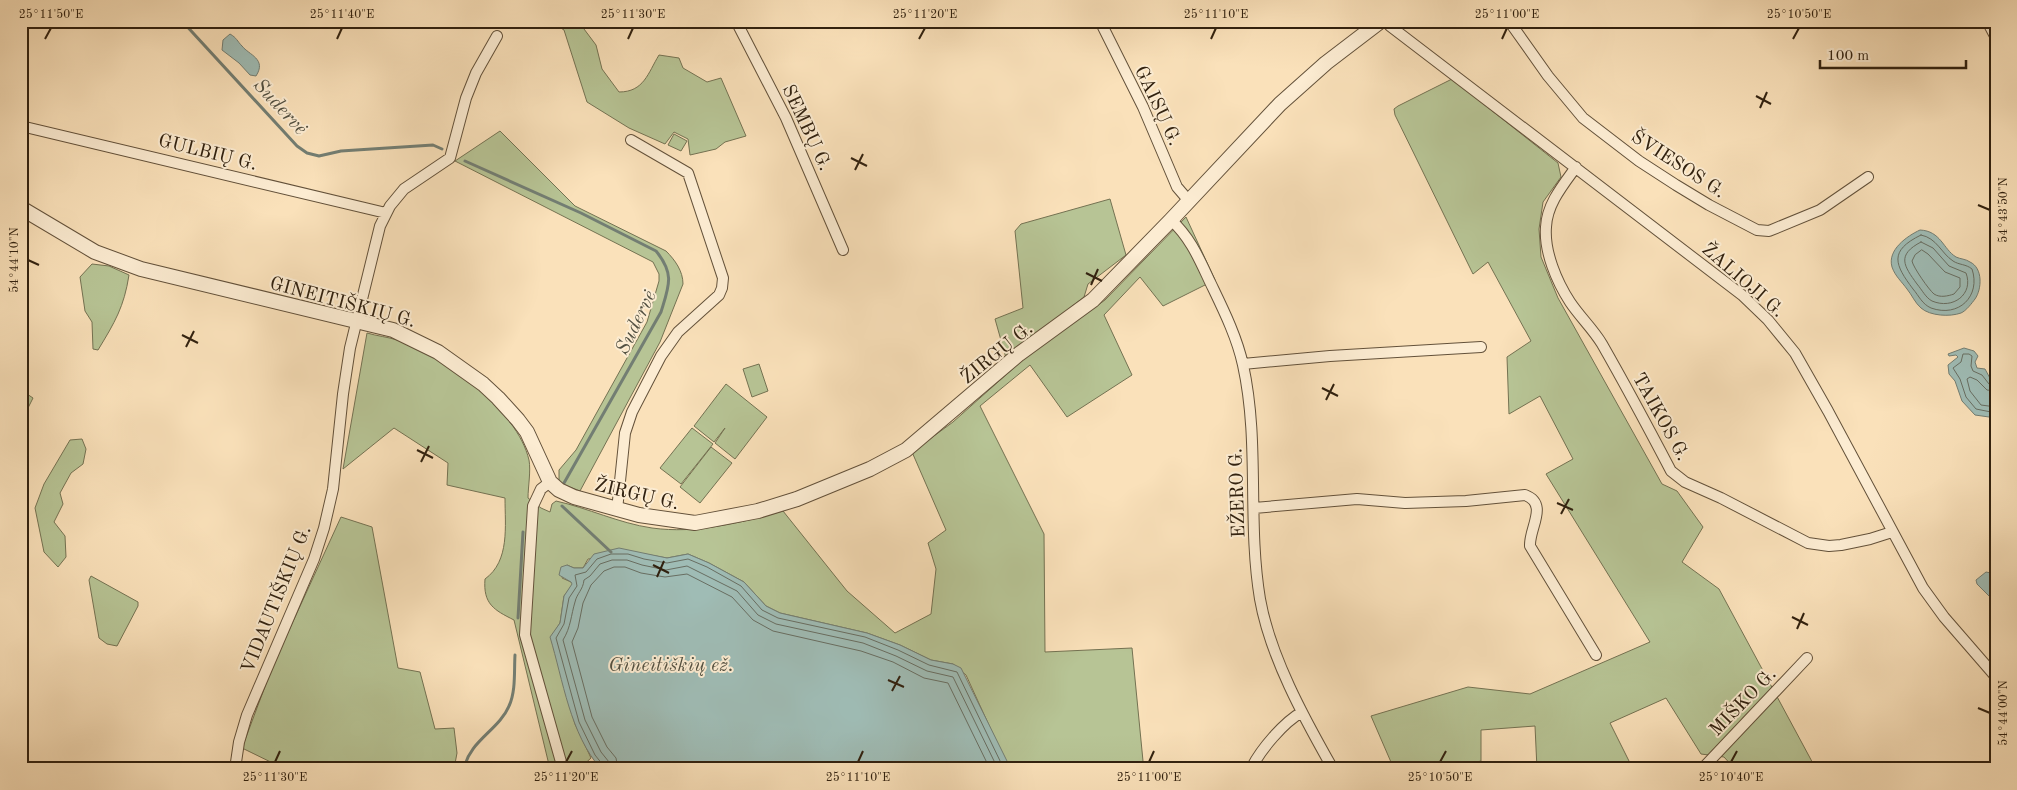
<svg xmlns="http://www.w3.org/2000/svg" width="2017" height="790" viewBox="0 0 2017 790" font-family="'Old Standard TT',serif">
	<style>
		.green { fill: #b7c495; stroke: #747252 }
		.water { fill: #9fbcb5; stroke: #737e73 }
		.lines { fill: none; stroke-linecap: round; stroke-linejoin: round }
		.shore { stroke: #686e62; stroke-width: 1 }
		.stream { stroke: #737e73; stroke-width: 3 }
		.minor-casing { stroke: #63513a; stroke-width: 12 }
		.tertiary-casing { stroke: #63513a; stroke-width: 16 }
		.minor { stroke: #fcecd2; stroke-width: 10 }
		.tertiary { stroke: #fcecd2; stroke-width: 14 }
		.ticks { fill: none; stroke: #31210f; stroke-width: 2 }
		.labels { text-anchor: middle; stroke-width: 4; stroke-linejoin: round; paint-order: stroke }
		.street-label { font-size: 19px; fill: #31210f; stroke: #fcecd2 }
		.water-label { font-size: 20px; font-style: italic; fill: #525041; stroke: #fcecd2 }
		.neatline { fill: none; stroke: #31210f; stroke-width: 2 }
		.ticks-label { font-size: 12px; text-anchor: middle; fill: #31210f }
	</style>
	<rect width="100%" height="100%" fill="#fae1ba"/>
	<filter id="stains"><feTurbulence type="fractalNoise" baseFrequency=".004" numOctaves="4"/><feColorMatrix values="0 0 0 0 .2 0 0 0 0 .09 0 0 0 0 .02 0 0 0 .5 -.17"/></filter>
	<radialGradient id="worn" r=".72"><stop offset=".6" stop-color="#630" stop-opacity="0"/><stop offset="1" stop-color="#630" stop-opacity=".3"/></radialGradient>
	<path class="green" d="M550,21H578L596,45L602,69L619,92C644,92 648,73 659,55L679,58L683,68L707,82L721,78L746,136L725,142L716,149L690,155L688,139L674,132L665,144L629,128L587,102L564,30Z
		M1452,79L1558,163L1561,177L1543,202L1539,229L1541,257L1558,298L1662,484L1677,491L1703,527L1682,562L1719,589L1816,769H1735L1724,757L1701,754L1666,698L1610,723L1633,769H1537L1535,726L1481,730V761L1448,769H1394L1371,716L1468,687L1530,694L1650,642L1546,474L1573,459L1540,396L1509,414L1507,357L1531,341L1488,262L1473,274L1395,115L1394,109L1398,106Z
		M500,131L575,206L666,251C675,260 683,271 683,284L660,342L580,491L559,483V470L576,450L647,322L659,281V274L653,262L455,161Z
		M674,134L687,141L681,151L668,145Z
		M1110,199L1126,255L1088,284L1084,297L1006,358L995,319L1023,308L1015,231L1021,224Z
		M1186,217L1215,280L1163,306L1140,277L1104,315L1132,375L1067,417L1030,365L980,406L1044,534L1045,652L1132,648L1143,761L1151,769H1009L966,675L953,664L931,660L900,645L867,633L780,613L766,606L744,582L709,563L688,554L667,558L645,554L588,559L583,568H574L567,565L562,578L571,582L573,584L564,596L560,623L551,637L575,724L591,758L579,769H550L514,620C494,610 483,604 485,579C510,561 505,526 505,498L447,485L448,463L394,428L343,469L367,333C377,336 388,337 397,340C444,357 517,409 529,460C531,471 528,487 528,498L541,508L550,512L552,504L556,501C588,508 618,523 652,528C696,534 740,523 783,511L847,591L895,633L931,614L936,569L928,543L946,530L912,452L953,422L1026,357L1105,300Z
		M92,264L109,266L129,275C124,307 115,322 98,350L93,349L92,322L85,311L80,277Z
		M759,364L768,391L752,397L743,369Z
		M726,384L767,417L735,459L715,443L725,428L714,442L694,426Z
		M21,390L33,398L21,422Z
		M692,428L713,444L681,484L660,468Z
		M82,439L86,449L83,464L71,473L60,493L63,504L54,522L65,536L66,557L58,567L44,552L35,508L44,484L70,440Z
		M711,447L732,463L700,503L680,487Z
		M341,517L372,527L398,668L420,672L435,729L454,728L457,753L454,769H285L242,748L273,665Z
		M91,576L138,602V606L117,646L107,644L99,638L89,580Z"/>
	<path class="water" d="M230,34C237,38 237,41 242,46C249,55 267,59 256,76L250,75L239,63L222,50L223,40Z
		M1920,230C1941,231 1943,249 1956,257C1960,259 1966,259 1970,262C1983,268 1982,289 1975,299C1972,303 1966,311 1961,313C1950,317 1930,316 1921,308C1915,303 1912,295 1907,289C1902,282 1895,276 1892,267C1887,250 1907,236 1920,230Z
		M1964,348L1974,351L1978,356L1975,362L1977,368L1985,369L1991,380H1996V418L1975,415L1962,401L1955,381L1949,374L1948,365L1958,357L1956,355L1949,356L1948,354Z
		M619,548L667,558L688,554L709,563L744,582L766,606L780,613L867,633L900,645L931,660L953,664L961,668L1007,761L1009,769H601C570,734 563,680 550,637L560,623L564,596L572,584L571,582L559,575L561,567L567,565L574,568H583L594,554Z
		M1986,572L1996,574V603L1977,584L1976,580Z"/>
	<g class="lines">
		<path class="shore" d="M1921,235C1937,238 1941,253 1953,261C1959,265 1966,264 1972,269C1981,296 1959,318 1931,308C1922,304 1919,296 1913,289C1895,265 1888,251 1921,235Z
			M1921,242L1933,248L1949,266L1966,273C1974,294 1953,310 1932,301C1926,298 1922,290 1917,284C1904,266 1896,255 1921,242Z
			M1922,250L1928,254L1945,272L1960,278V287L1954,294C1948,296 1940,298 1934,294C1929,290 1913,267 1912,261L1915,255Z
			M1996,385L1989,384L1982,375L1973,371L1971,366L1972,356L1969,354H1963L1961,362L1953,368L1960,379L1966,397L1976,409L1996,413
			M1996,391L1987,390L1977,380L1970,377L1967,379L1970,391L1981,405L1996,407
			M604,769L603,765L595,755L579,722L556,638L564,624L569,598L577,586L575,575L586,572L597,559L611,554H628L644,559L667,563L688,559L707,567L741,586L762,610L778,618L865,637L898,650L929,665L957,672L1004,769
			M610,769L609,762L601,752L585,720L563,640C571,627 571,615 575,602C577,593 583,590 584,580L590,576L600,564L612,560H627L642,565L666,570L687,566L737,591L758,615L776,624L863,643L896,656L927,671L953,677L998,769
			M618,769L616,758L607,747L592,717L572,642L578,628L583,603L591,585L604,571L614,567H625L641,573L665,577L687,574L732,597L753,620L773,631L861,651L893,662L924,678L948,683L990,769"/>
		<path class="stream" d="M182,21L297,146L307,153L319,156L341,151L433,145L442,149
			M465,161L581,213L656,251C675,274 669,286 661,312L564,483
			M562,506L611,552
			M518,618L523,532
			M464,769C469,741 499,730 509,706C516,691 514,671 515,655"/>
		<g class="minor-casing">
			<path id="minor" d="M736,21L786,118L843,250
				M1100,21L1143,107L1177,187L1189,201
				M1386,21L1390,26L1742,295L1768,320L1795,353L1828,411L1923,588L1944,617L1996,677
				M1509,21L1548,76L1583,118L1639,161L1676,185L1709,205L1757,230L1769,231L1820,210L1868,177
				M1987,21L1996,38
				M21,126L386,213
				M1576,167C1563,185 1547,204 1546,227C1544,252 1557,282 1570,302C1580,317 1593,329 1602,344C1626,386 1649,429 1671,471L1685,482L1721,498L1808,543L1829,546L1841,545L1870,539L1892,532
				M1171,220C1191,238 1200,261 1211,284C1223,309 1237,337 1243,365C1260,442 1247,521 1260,599C1270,656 1304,718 1333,769
				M1243,364L1330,356L1481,347
				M550,482L541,489L533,506L525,635L563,769
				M1254,508L1357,499L1405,503L1466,501L1525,495C1549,504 1529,528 1530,546L1596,655
				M617,510L625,433L632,412L661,356L678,332L719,295L722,288L723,278L688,173L631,140
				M235,769L239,742L247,715L314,559L324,528L333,489L343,394L350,348L380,226L390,206L404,189L450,158L466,98L476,73L497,36
				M1251,769C1260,750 1284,722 1302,712
				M1702,769L1807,658"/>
		</g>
		<g class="tertiary-casing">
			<path id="tertiary" d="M21,208L95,252L141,269L393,330L438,352L483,384L498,398L518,420L527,432L550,482L559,490L574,497L639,515L695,523L758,511L797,499L870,469L906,450L1019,354L1093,300L1171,220L1280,104L1326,63L1381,21"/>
		</g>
		<use href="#minor" class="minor"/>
		<use href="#tertiary" class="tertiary"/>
	</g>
	<path class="ticks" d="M45,39L51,28M337,39L342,28M628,39L633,28M919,39L925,28M1211,39L1216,28M1502,39L1507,28M1793,39L1799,28M1756,96L1771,104M1760,108L1767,92M851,158L867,166M855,170L863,154M1978,205L1990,210M28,260L39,265M1086,273L1102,281M1091,285L1098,269M182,335L198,343M186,347L194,331M1322,388L1338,396M1326,400L1334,384M417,450L433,458M421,462L429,446M1557,503L1573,510M1561,514L1569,499M653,565L669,573M657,577L664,561M1792,617L1808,625M1797,629L1804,613M888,680L904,687M892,691L900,676M1978,708L1990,713M275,762L280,751M566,762L572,751M858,762L863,751M1149,762L1154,751M1440,762L1446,751M1731,762L1737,751"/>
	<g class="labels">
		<g class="street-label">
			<text transform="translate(1159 105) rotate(65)" y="7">GAISŲ G.</text>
			<text transform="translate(808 127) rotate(65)" y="7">SEMBŲ G.</text>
			<text transform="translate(208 151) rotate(14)" y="7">GULBIŲ G.</text>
			<text transform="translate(1679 163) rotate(33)" y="7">ŠVIESOS G.</text>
			<text transform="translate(1744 279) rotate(41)" y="7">ŽALIOJI G.</text>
			<text transform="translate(343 301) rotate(15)" y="7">GINEITIŠKIŲ G.</text>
			<text transform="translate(996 352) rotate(-39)" y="7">ŽIRGŲ G.</text>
			<text transform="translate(1662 416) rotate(61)" y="7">TAIKOS G.</text>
			<text transform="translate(637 493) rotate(13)" y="7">ŽIRGŲ G.</text>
			<text transform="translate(1236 493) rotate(-92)" y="7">EŽERO G.</text>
			<text transform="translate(275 599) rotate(-68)" y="7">VIDAUTIŠKIŲ G.</text>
			<text transform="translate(1742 701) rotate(-46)" y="7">MIŠKO G.</text>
		</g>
		<g class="water-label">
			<text transform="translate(281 106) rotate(47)" y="7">Sudervė</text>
			<text transform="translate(635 322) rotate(-64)" y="7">Sudervė</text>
			<text x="671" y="671">Gineitiškių ež.</text>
		</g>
	</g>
	<rect width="2017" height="790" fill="none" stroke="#fae1ba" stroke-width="55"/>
	<path d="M1820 60v8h146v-8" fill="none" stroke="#31210f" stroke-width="2.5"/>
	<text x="1827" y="60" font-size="15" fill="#31210f" stroke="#fcecd2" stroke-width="4" paint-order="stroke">100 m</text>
	<rect x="28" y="28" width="1962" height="734" class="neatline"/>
	<g class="ticks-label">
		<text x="51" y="18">25°11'50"E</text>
		<text x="342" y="18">25°11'40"E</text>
		<text x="633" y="18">25°11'30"E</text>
		<text x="925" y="18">25°11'20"E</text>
		<text x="1216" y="18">25°11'10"E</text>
		<text x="1507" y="18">25°11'00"E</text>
		<text x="1799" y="18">25°10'50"E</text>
		<text transform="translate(2003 210) rotate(-90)" y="4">54°43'50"N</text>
		<text transform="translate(14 260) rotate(-90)" y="4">54°44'10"N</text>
		<text transform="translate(2003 713) rotate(-90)" y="4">54°44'00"N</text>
		<text x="275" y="781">25°11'30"E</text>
		<text x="566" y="781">25°11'20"E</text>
		<text x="858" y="781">25°11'10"E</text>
		<text x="1149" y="781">25°11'00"E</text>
		<text x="1440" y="781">25°10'50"E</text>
		<text x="1731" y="781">25°10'40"E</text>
	</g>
	<rect width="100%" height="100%" filter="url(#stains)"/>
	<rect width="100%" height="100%" fill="url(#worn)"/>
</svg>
